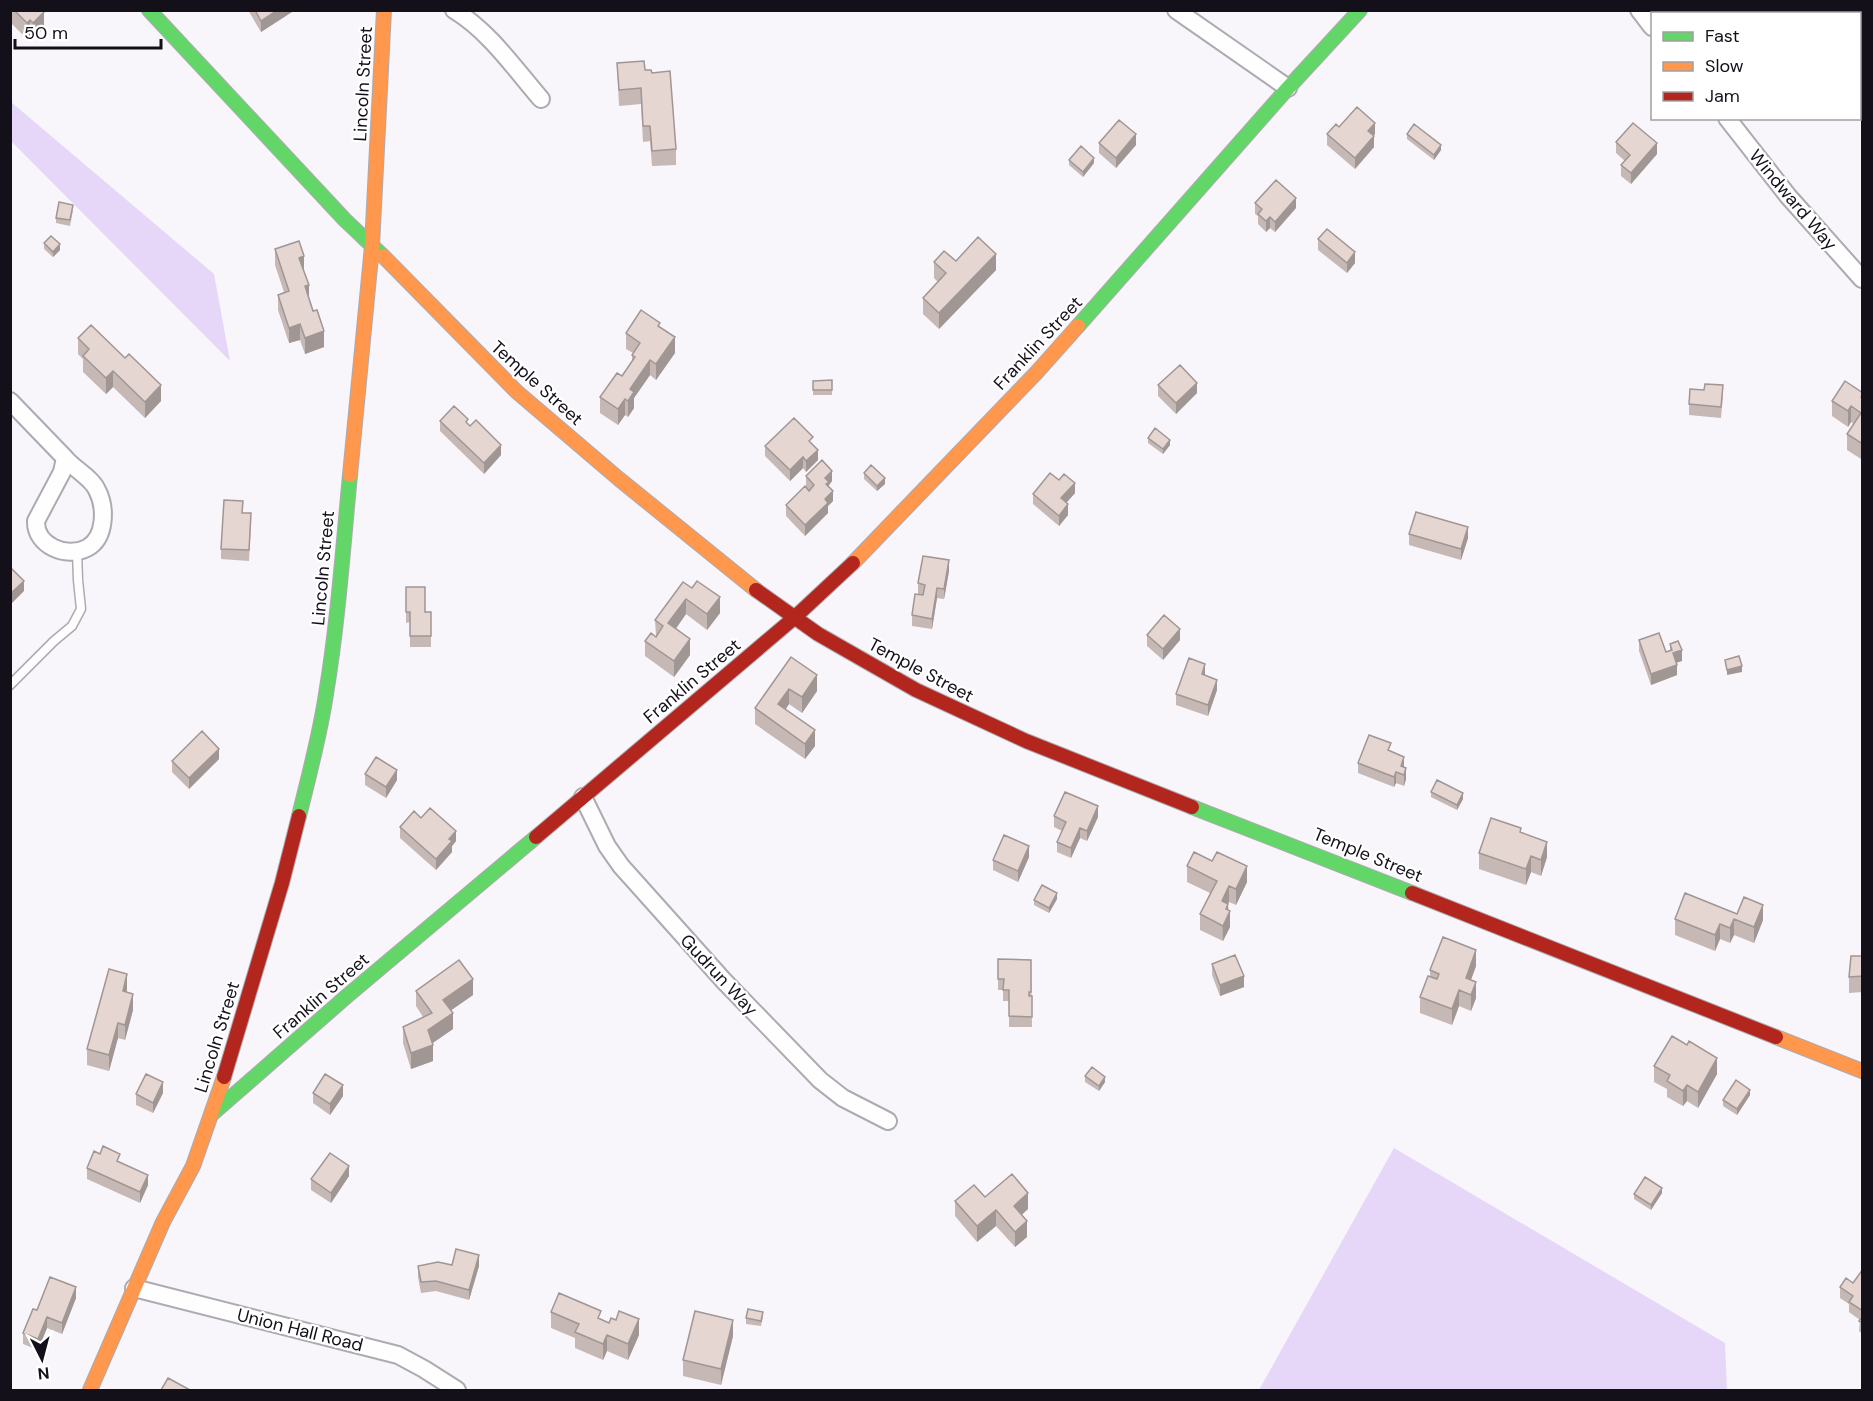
<svg xmlns="http://www.w3.org/2000/svg" width="1873" height="1401" viewBox="0 0 1873 1401" font-family="'DM Sans',sans-serif">
	<style>
		.green { fill: #e6d7f8 }
		.lines { fill: none; stroke-linecap: round; stroke-linejoin: round }
		.lane-casing { stroke: #adaab2; stroke-width: 11 }
		.street-casing { stroke: #adaab2; stroke-width: 20 }
		.fast-casing { stroke: #adaab2; stroke-width: 16 }
		.slow-casing { stroke: #adaab2; stroke-width: 16 }
		.jam-casing { stroke: #adaab2; stroke-width: 16 }
		.lane { stroke: #fefefe; stroke-width: 8 }
		.street { stroke: #fefefe; stroke-width: 16 }
		.fast { stroke: #63d668; stroke-width: 14 }
		.slow { stroke: #ff974d; stroke-width: 14 }
		.jam { stroke: #b3261e; stroke-width: 14 }
		.wall { fill: #c5b8b5 }
		.shaded-wall { fill: #a09693 }
		.building { fill: #e5d6d2; stroke: #a09693; stroke-width: 1.5 }
		.labels { text-anchor: middle; stroke-width: 4.5; stroke-linejoin: round; paint-order: stroke }
		.street-label { font-size: 18px; fill: #14101a; stroke: #fff }
	</style>
	<rect width="100%" height="100%" fill="#f8f5fb"/>
	<path class="green" d="M11,102L214,274L230,361L11,141Z
		M1394,1148L1725,1343L1727,1390H1259Z"/>
	<g class="lines">
		<g class="lane-casing">
			<path id="lane" d="M10,685L54,641L72,626L81,609L78,580L77,551"/>
		</g>
		<g class="street-casing">
			<path id="street" d="M454,10C489,31 515,69 541,99
				M1176,10L1288,88
				M1639,10L1652,27
				M1727,118L1788,196L1862,279
				M10,401L65,458C74,469 92,478 97,490C106,507 106,538 87,548C66,559 35,545 36,521L62,472L65,458
				M583,797L607,846L621,866L724,981L820,1080L843,1098L888,1121
				M134,1288L398,1355L424,1369L457,1390"/>
		</g>
		<g class="fast-casing">
			<path id="fast" d="M149,10L345,220L383,256
				M1078,326L1288,88L1360,10
				M1192,807L1412,893
				M299,816C309,775 320,735 326,694C338,622 343,548 350,475
				M212,1114L347,996L536,837"/>
		</g>
		<g class="slow-casing">
			<path id="slow" d="M383,256L517,392L619,479L756,590
				M350,475L372,246L384,10
				M853,563L1037,372L1078,326
				M1776,1037L1862,1071
				M90,1390L163,1222L193,1166L224,1077"/>
		</g>
		<g class="jam-casing">
			<path id="jam" d="M756,590L818,634L916,690L1026,741L1192,807
				M536,837L794,618L853,563
				M1412,893L1776,1037
				M224,1077L282,883L299,816"/>
		</g>
		<use href="#lane" class="lane"/>
		<use href="#street" class="street"/>
		<use href="#fast" class="fast"/>
		<use href="#slow" class="slow"/>
		<use href="#jam" class="jam"/>
	</g>
	<path class="wall" d="M10,10H44V28L33,38L30,36L27,39L10,22Z
		M248,10H295L261,32Z
		M617,63L645,70L676,149V165L652,166L650,141L643,142L641,104L619,106Z
		M1339,127L1375,134L1374,135V147L1355,169L1327,145V134Z
		M1407,134L1441,150L1434,160L1407,139Z
		M1616,142L1657,154L1631,184L1621,176V165L1625,161L1616,153Z
		M1099,143L1136,145L1116,168L1099,153Z
		M1069,160L1094,163L1083,177L1069,165Z
		M1255,203L1296,208L1275,232L1270,228L1266,232L1258,224V216L1255,214Z
		M73,210L70,226L56,223V218Z
		M1318,239L1355,263L1347,273L1318,250Z
		M44,243L60,250L53,257L44,249Z
		M275,249L304,272L309,297L324,347L305,354L300,340L289,343L278,310V295L284,292L275,265Z
		M956,261L996,270L939,329L923,314V298L938,282L934,278V262Z
		M660,327L675,353L656,380L650,375L634,398V408L628,417L625,415L618,425L600,413V397L622,376L632,362V355L633,353L626,349V333Z
		M78,338L161,401L145,418L113,387L106,394L83,372V359L78,354Z
		M832,380V395H813V381Z
		M1158,385L1197,393L1176,414L1158,396Z
		M1863,393V457L1861,459L1847,450V434L1854,424L1851,422L1848,427L1832,416V401Z
		M1723,396L1721,418L1689,415V404Z
		M440,421L468,425L501,455L484,474L440,431Z
		M1148,438L1170,445L1163,454L1148,443Z
		M813,445L818,460L806,472L803,468L790,481L765,456V446Z
		M864,473L885,484L877,491L864,479Z
		M806,476L832,481L829,485V487L833,501L828,506V513L805,536L786,516V505L806,487Z
		M1075,493L1066,503L1068,515L1059,526L1033,504V494Z
		M251,524L249,561L221,559V549Z
		M1409,534L1468,538L1461,560L1409,545Z
		M949,571L944,599L937,598L932,629L912,626V615L918,594V583Z
		M683,582L720,613L707,630L686,614L676,629L690,655L674,677L645,656V641L656,636L655,620Z
		M406,587L425,612H431V647H410V622L406,623Z
		M1147,635L1180,640L1163,660L1147,646Z
		M1639,640L1666,652L1670,651V644L1682,661L1676,662L1677,675L1651,685L1639,651Z
		M791,657L817,691L802,713L789,704L786,709L815,746L805,759L755,724V708Z
		M1205,675L1217,690L1208,716L1176,705V694Z
		M1391,751L1404,768L1406,779L1404,786L1396,783L1394,787L1358,773V763Z
		M219,759L189,789L172,772V761Z
		M365,774L397,780L386,798L365,785Z
		M1431,792L1463,799L1457,810L1431,797Z
		M1054,816L1098,817L1087,841L1080,838L1071,858L1057,852V842L1062,831L1054,827Z
		M421,818L456,841L452,846V852L436,870L400,838V827Z
		M1521,833L1547,857L1541,876L1531,872L1526,885L1479,869V853Z
		M1029,857L1018,882L993,870V860Z
		M1187,866L1247,882L1236,905L1229,902L1228,904L1230,927L1223,941L1200,930V914L1210,893L1187,882Z
		M1057,899L1049,913L1034,905V900Z
		M1737,914L1763,920L1754,943L1734,935L1730,943L1720,939L1715,951L1675,935V919Z
		M1863,956V992L1849,993V977Z
		M998,959L1031,960L1032,1027H1009V1001H1003V990H998Z
		M1212,964L1244,987L1220,996L1212,975Z
		M1476,966L1471,980L1476,998L1471,1011L1459,1006L1452,1025L1420,1013V997L1430,977V970Z
		M127,990V993L133,1010L125,1040L118,1038L109,1071L87,1065V1049Z
		M416,991L473,995L451,1010L453,1029L433,1043V1061L411,1069L403,1043V1027L423,1017L416,1006Z
		M1654,1066L1717,1074L1698,1108L1687,1101L1683,1106L1667,1097V1089L1654,1082Z
		M1085,1076L1105,1082L1099,1091L1085,1082Z
		M163,1093L153,1113L136,1105V1094Z
		M313,1093L343,1096L330,1115L313,1103Z
		M1750,1095L1737,1115L1723,1106V1100Z
		M120,1162L148,1185L140,1203L87,1179V1168Z
		M349,1176L331,1203L311,1190V1179Z
		M1662,1193L1651,1210L1634,1199V1194Z
		M985,1197L1028,1209L1021,1215L1027,1237L1015,1247L996,1226L977,1242L955,1216V1201Z
		M452,1265L479,1266L469,1300L436,1291L421,1293L418,1277V1266Z
		M1863,1269V1334L1859,1331L1860,1320L1849,1312V1304L1840,1298V1287L1853,1283Z
		M76,1298L62,1334L47,1328L38,1350L23,1344V1333L37,1310Z
		M551,1312L601,1320L639,1335L628,1360L607,1351L603,1360L575,1348V1338L551,1328Z
		M763,1317L761,1326L746,1324V1318Z
		M733,1336L721,1385L683,1376V1360Z"/>
	<path class="shaded-wall" d="M41,10H44V28L33,38V23Z
		M278,10H295L261,32V21Z
		M30,20V36L27,39V23Z
		M1375,123V134L1368,141V131Z
		M1136,134V145L1116,168V158Z
		M1374,136V147L1355,169V158Z
		M1657,143V154L1631,184V173Z
		M1441,145V150L1434,160V155Z
		M1094,158V163L1083,177V172Z
		M1296,198V208L1275,232V222Z
		M1270,217V228L1266,232V221Z
		M60,244V250L53,257V252Z
		M1355,252V263L1347,273V263Z
		M996,254V270L939,329V313Z
		M304,256V272L299,258Z
		M309,285V301L305,286Z
		M300,324V340L289,343V328Z
		M324,331V347L305,354V338Z
		M675,337V353L656,380V364Z
		M650,360V375L634,398V408L628,417V401L630,389Z
		M113,371V387L106,394V378Z
		M1197,383V393L1176,414V403Z
		M161,385V401L145,418V402Z
		M625,399V415L618,425V409Z
		M1851,406V422L1848,427V411Z
		M1170,440V445L1163,454V449Z
		M1863,442V457L1861,459V443Z
		M501,445V455L484,474V463Z
		M818,450V460L806,472V461Z
		M803,457V468L790,481V470Z
		M832,471V481L829,485V493L825,478Z
		M885,478V484L877,491V486Z
		M1075,483V493L1061,509V498Z
		M833,491V501L828,506V513L805,536V525L825,499Z
		M1068,504V515L1059,526V516Z
		M1468,527V538L1461,560V549Z
		M949,560V571L944,599V589Z
		M24,581V591L10,605V594Z
		M937,588V598L932,629V619Z
		M720,597V613L707,630V614Z
		M686,599V614L668,639V623Z
		M1180,629V640L1163,660V649Z
		M690,639V655L674,677V661Z
		M1682,650V661L1673,664V653Z
		M1205,664V675L1202,685V674Z
		M1677,665V675L1651,685V674Z
		M1742,666V672L1727,675V670Z
		M817,675V691L802,713V697Z
		M1217,680V690L1208,716V705Z
		M789,689V704L778,720V704Z
		M815,730V746L805,759V744Z
		M219,749V759L189,789V778Z
		M1404,757V767L1402,774L1401,766Z
		M1406,768V779L1404,786V775Z
		M397,770V780L386,798V787Z
		M1396,772V783L1394,787V777Z
		M1463,793V799L1457,810V805Z
		M1098,806V817L1087,841V831Z
		M1080,828V838L1071,858V848Z
		M456,831V841L452,846V852L436,870V859L449,839Z
		M1547,842V857L1541,876V860Z
		M1029,846V857L1018,882V871Z
		M1531,856V872L1526,885V869Z
		M1247,866V882L1236,905V889Z
		M1229,886V902L1228,904V916L1230,911V927L1223,941L1222,901Z
		M1057,893V899L1049,913V908Z
		M1763,905V920L1754,943V927Z
		M1734,919V935L1730,943V928Z
		M1720,924V939L1715,951V935Z
		M1476,950V966L1466,993V978Z
		M127,974V990L123,1007V991Z
		M1244,976V987L1220,996V985Z
		M473,979V995L443,1016V1000Z
		M1476,982V998L1471,1011V995Z
		M1459,990V1006L1452,1025V1009Z
		M133,994V1010L125,1040V1025Z
		M453,1013V1029L428,1046V1030Z
		M118,1023V1038L109,1071V1055Z
		M433,1045V1061L411,1069V1053Z
		M1717,1058V1074L1698,1108V1092Z
		M1105,1077V1082L1099,1091V1086Z
		M163,1082V1093L153,1113V1103Z
		M343,1085V1096L330,1115V1104Z
		M1687,1085V1101L1683,1106V1091Z
		M1750,1090V1095L1737,1115V1109Z
		M349,1166V1176L331,1203V1193Z
		M148,1175V1185L140,1203V1192Z
		M1662,1188V1193L1651,1210V1205Z
		M1028,1193V1209L1014,1222V1206Z
		M996,1210V1226L977,1242V1226Z
		M1027,1221V1237L1015,1247V1232Z
		M479,1255V1266L469,1300V1290Z
		M76,1287V1298L62,1334V1323Z
		M47,1317V1328L38,1350V1339Z
		M639,1319V1335L628,1360V1344Z
		M733,1320V1336L721,1385V1369Z
		M607,1335V1351L603,1360V1344Z"/>
	<path class="building" d="M14,10H42L44,12L33,23L30,20L27,23Z
		M255,10H278L261,21Z
		M1752,10H1779L1780,14H1753Z
		M644,61L645,70H651L652,73L670,71L676,149L652,151L650,126H643L641,88L619,90L617,63Z
		M1357,107L1375,123L1368,131L1374,136L1355,158L1327,134L1336,124L1339,127Z
		M1119,120L1136,134L1116,158L1099,143Z
		M1633,123L1657,143L1631,173L1621,165L1630,155L1616,142Z
		M1414,124L1441,145L1434,155L1407,134Z
		M1081,146L1094,158L1083,172L1069,160Z
		M1276,180L1296,198L1275,222L1270,217L1266,221L1258,214L1262,209L1255,203Z
		M59,202L73,205L70,220L56,218Z
		M1327,229L1355,252L1347,263L1318,239Z
		M51,236L60,244L53,252L44,243Z
		M978,237L996,254L939,313L923,298L946,273L934,262L944,251L956,261Z
		M299,241L304,256L299,258L309,285L305,286L313,311L317,310L324,331L305,338L300,324L289,328L278,295L289,291L275,249Z
		M641,310L660,323L658,326L675,337L656,364L650,360L630,389L634,392L628,401L625,399L618,409L600,397L617,373L622,376L635,357L632,355L640,343L626,333Z
		M91,325L125,358L129,354L161,385L145,402L113,371L106,378L83,356L89,349L78,338Z
		M1180,365L1197,383L1176,403L1158,385Z
		M832,380V390H813V381Z
		M1845,381L1863,393L1861,397L1863,398V442L1861,443L1847,434L1861,413L1851,406L1848,411L1832,401Z
		M1705,384L1723,385L1721,407L1689,404L1690,389L1704,390Z
		M454,406L468,419L466,422L470,426L476,420L501,445L484,463L440,421Z
		M794,418L813,437L809,441L818,450L806,461L803,457L790,470L765,446Z
		M1155,428L1170,440L1163,449L1148,438Z
		M822,460L832,471L825,478L829,482L826,484L833,491L825,499L828,503L805,525L786,505L805,486L809,491L814,485L806,476Z
		M871,465L885,478L877,486L864,473Z
		M1050,473L1059,480L1064,474L1075,483L1061,498L1068,504L1059,516L1033,494Z
		M224,500L243,501L242,513H251L249,550L221,549Z
		M1416,512L1468,527L1461,549L1409,534Z
		M923,556L949,560L944,589L937,588L932,619L912,615L915,594L923,595L925,585L918,583Z
		M10,567L24,581L10,594Z
		M697,581L720,597L707,614L686,599L668,623L690,639L674,661L645,641L651,633L656,637L663,626L655,620L683,582L692,588Z
		M406,587H425V612H431V636H410V612H406Z
		M1164,615L1180,629L1163,649L1147,635Z
		M1659,633L1666,652L1672,650L1670,644L1678,641L1682,650L1673,653L1677,665L1651,674L1639,640Z
		M1739,656L1742,666L1727,670L1725,660Z
		M791,657L817,675L802,697L789,689L778,704L815,730L805,744L755,708Z
		M1189,658L1205,664L1202,674L1217,680L1208,705L1176,694Z
		M202,731L219,749L189,778L172,761Z
		M1369,735L1391,743L1388,750L1404,757L1401,766L1406,768L1404,775L1396,772L1394,777L1358,763Z
		M376,757L397,770L386,787L365,774Z
		M1437,780L1463,793L1457,805L1431,792Z
		M1065,792L1098,806L1087,831L1080,828L1071,848L1057,842L1066,822L1054,816Z
		M430,808L456,831L449,839L452,841L436,859L400,827L414,811L421,818Z
		M1491,818L1521,828L1520,832L1547,842L1541,860L1531,856L1526,869L1479,853Z
		M1004,835L1029,846L1018,871L993,860Z
		M1194,852L1212,861L1217,852L1247,866L1236,889L1229,886L1222,901L1228,904L1226,909L1230,911L1223,926L1200,914L1217,881L1187,866Z
		M1042,885L1057,893L1049,908L1034,900Z
		M1685,893L1737,914L1744,897L1763,905L1754,927L1734,919L1730,928L1720,924L1715,935L1675,919Z
		M1443,937L1476,950L1466,978L1476,982L1471,995L1459,990L1452,1009L1420,997L1428,976L1437,979L1439,974L1430,970Z
		M1235,955L1244,976L1220,985L1212,964Z
		M1851,956H1863V976L1849,977Z
		M998,959L1031,960V992H1029V996H1032V1017L1009,1016V990H1003L1004,979H998Z
		M459,960L473,979L443,1000L453,1013L428,1030L433,1045L411,1053L403,1027L432,1013L416,991Z
		M109,969L127,974L123,991L133,994L125,1025L118,1023L109,1055L87,1049Z
		M1672,1036L1687,1045L1689,1041L1717,1058L1698,1092L1687,1085L1683,1091L1667,1081L1670,1075L1654,1066Z
		M1092,1067L1105,1077L1099,1086L1085,1076Z
		M146,1074L163,1082L153,1103L136,1094Z
		M325,1074L343,1085L330,1104L313,1093Z
		M1736,1080L1750,1090L1737,1109L1723,1100Z
		M103,1146L120,1154L117,1161L148,1175L140,1192L87,1168L94,1151L100,1154Z
		M330,1153L349,1166L331,1193L311,1179Z
		M1012,1174L1028,1193L1014,1206L1027,1221L1015,1232L996,1210L977,1226L955,1201L974,1185L985,1197Z
		M1645,1177L1662,1188L1651,1205L1634,1194Z
		M456,1249L479,1255L469,1290L436,1281L421,1282L418,1266L438,1262L452,1265Z
		M1863,1269V1311L1849,1302L1853,1296L1840,1287L1846,1278L1853,1283Z
		M50,1277L76,1287L62,1323L47,1317L38,1339L23,1333L33,1309L37,1310Z
		M559,1293L601,1311L598,1318L609,1323L611,1318L616,1320L619,1311L639,1319L628,1344L607,1335L603,1344L575,1332L579,1324L551,1312Z
		M748,1309L763,1312L761,1321L746,1318Z
		M695,1311L733,1320L721,1369L683,1360Z
		M1863,1316V1323L1859,1321Z
		M168,1378L190,1390H161Z"/>
	<g class="labels">
		<g class="street-label">
			<text transform="translate(363 84) rotate(-87)" y="6">Lincoln Street</text>
			<text transform="translate(1793 200) rotate(50)" y="6">Windward Way</text>
			<text transform="translate(1038 343) rotate(-47)" y="6">Franklin Street</text>
			<text transform="translate(537 383) rotate(42)" y="6">Temple Street</text>
			<text transform="translate(323 568) rotate(-85)" y="6">Lincoln Street</text>
			<text transform="translate(921 670) rotate(28)" y="6">Temple Street</text>
			<text transform="translate(692 681) rotate(-40)" y="6">Franklin Street</text>
			<text transform="translate(1368 855) rotate(22)" y="6">Temple Street</text>
			<text transform="translate(719 975) rotate(47)" y="6">Gudrun Way</text>
			<text transform="translate(321 996) rotate(-41)" y="6">Franklin Street</text>
			<text transform="translate(217 1037) rotate(-73)" y="6">Lincoln Street</text>
			<text transform="translate(300 1330) rotate(14)" y="6">Union Hall Road</text>
		</g>
	</g>
	<rect width="1873" height="1401" fill="none" stroke="#14101a" stroke-width="24"/>
	<rect x="1651" y="12" width="210" height="108" fill="#ffffff" stroke="#a19fa3" stroke-width="1.5"/>
	<rect x="1663" y="32" width="30" height="9" fill="#63d668" stroke="#a19fa3" stroke-width="1.5"/>
	<text x="1705" y="42" font-size="18" fill="#14101a">Fast</text>
	<rect x="1663" y="62" width="30" height="9" fill="#ff974d" stroke="#a19fa3" stroke-width="1.5"/>
	<text x="1705" y="72" font-size="18" fill="#14101a">Slow</text>
	<rect x="1663" y="92" width="30" height="9" fill="#b3261e" stroke="#a19fa3" stroke-width="1.5"/>
	<text x="1705" y="102" font-size="18" fill="#14101a">Jam</text>
	<g transform="translate(42 1359) rotate(174)" stroke="#ffffff" stroke-width="4.5" paint-order="stroke">
	<path d="M0-4.5L10 22L0 15L-10 22Z" fill="#14101a"/>
	<text y="-9" font-size="16" font-weight="bold" text-anchor="middle" fill="#14101a">N</text>
	</g>
	<path d="M15 39v9h146v-9" fill="none" stroke="#14101a" stroke-width="3"/>
	<text x="24" y="39" font-size="18" fill="#14101a" stroke="#ffffff" stroke-width="4.5" paint-order="stroke">50 m</text>
</svg>
